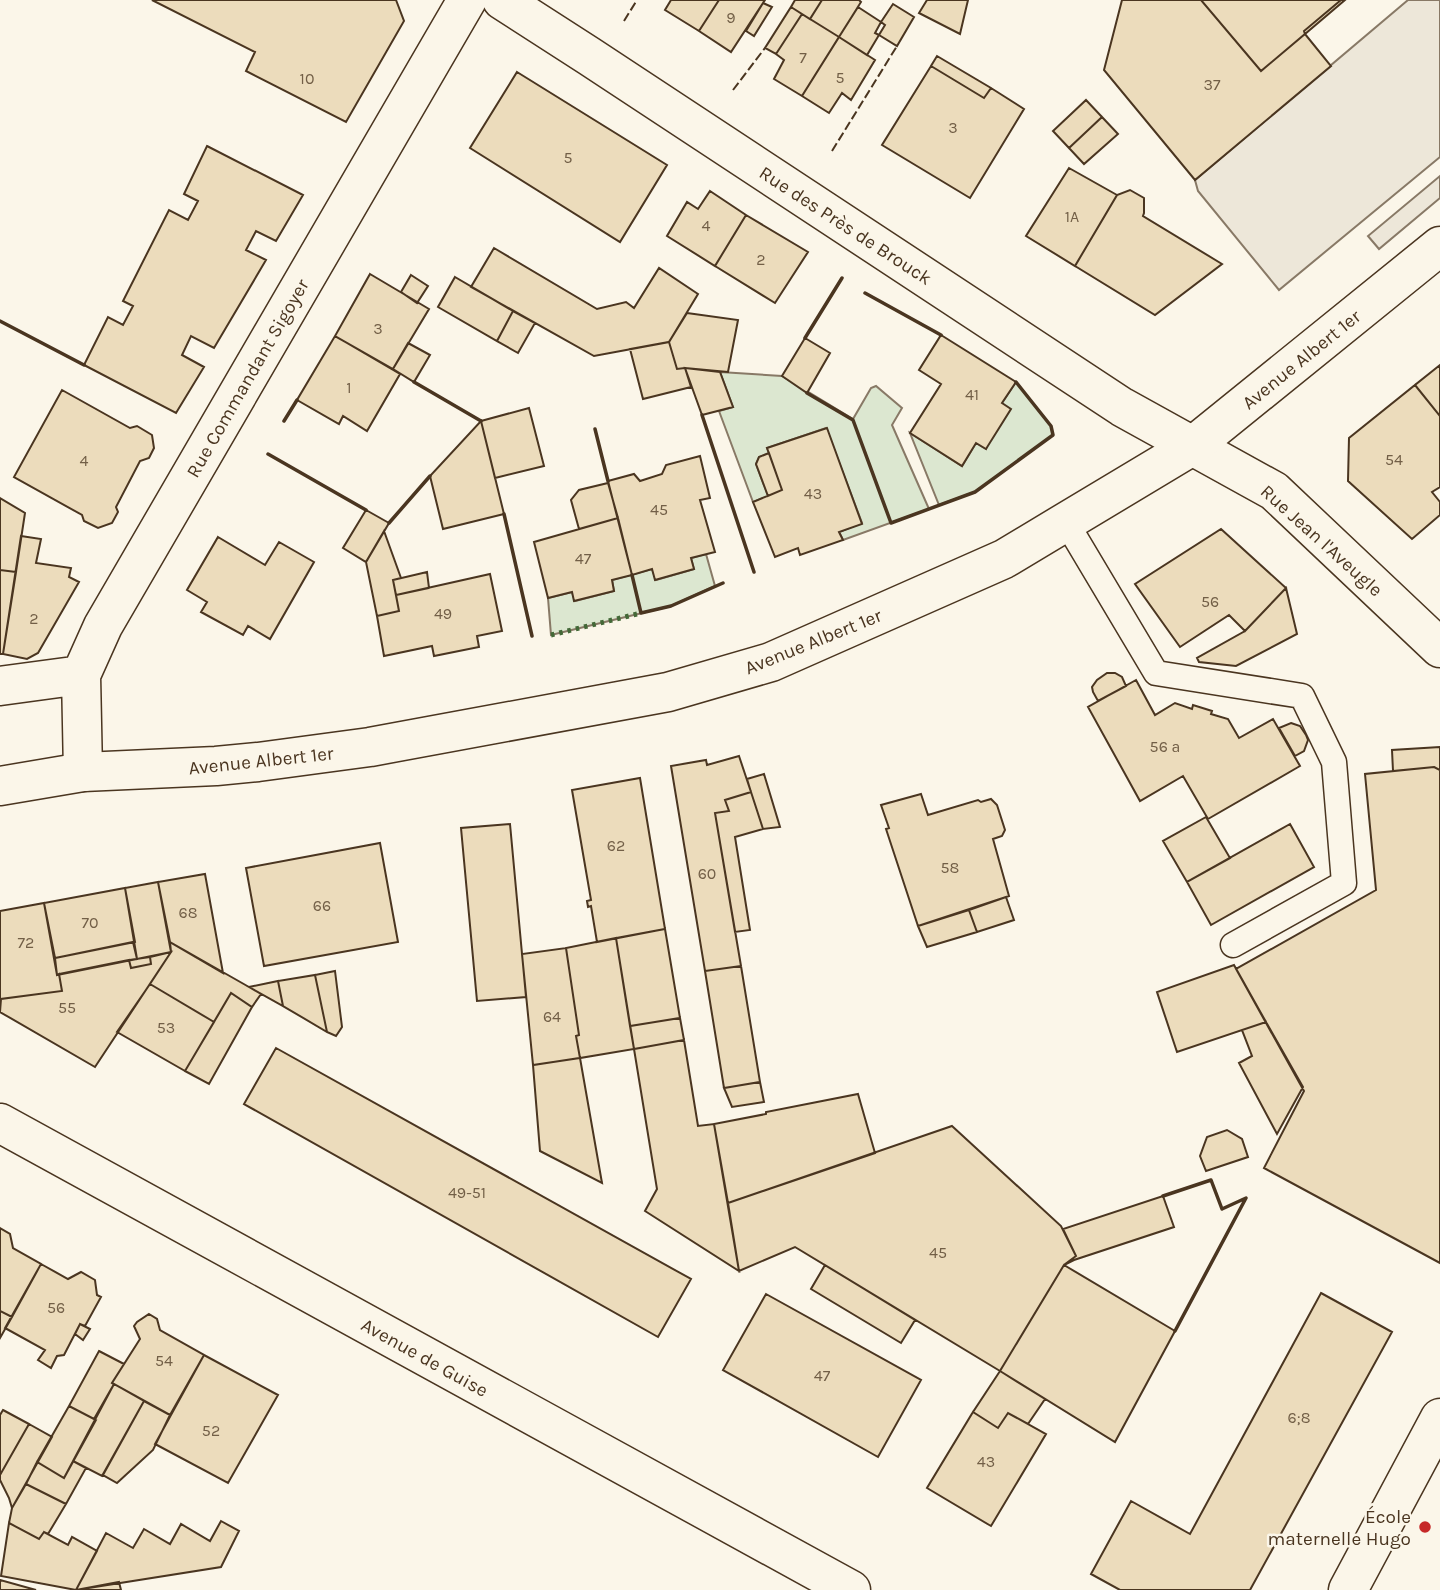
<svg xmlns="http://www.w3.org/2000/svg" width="1440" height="1590" viewBox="0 0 1440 1590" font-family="Karla,sans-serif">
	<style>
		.green { fill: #dce7d0; stroke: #887966; stroke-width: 2 }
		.parking { fill: #ede7d9; stroke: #887966; stroke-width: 2 }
		.building { fill: #ecdcbc; stroke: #4a3520; stroke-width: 2 }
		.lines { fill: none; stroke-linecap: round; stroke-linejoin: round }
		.lane-casing { stroke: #4a3520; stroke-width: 27 }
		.street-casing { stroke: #4a3520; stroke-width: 41 }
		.secondary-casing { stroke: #4a3520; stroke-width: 41 }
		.primary-casing { stroke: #4a3520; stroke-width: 41 }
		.lane { stroke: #fbf6e9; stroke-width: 24 }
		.street { stroke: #fbf6e9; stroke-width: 38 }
		.secondary { stroke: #fbf6e9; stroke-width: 38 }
		.primary { stroke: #fbf6e9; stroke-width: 38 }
		.hedge { stroke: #436837; stroke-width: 5; stroke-dasharray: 3.5 5; stroke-linecap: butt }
		.fence { stroke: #4a3520; stroke-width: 2; stroke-dasharray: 9 3.5; stroke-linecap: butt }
		.wall { stroke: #4a3520; stroke-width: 3.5 }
		.poi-dot { fill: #c62828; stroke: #fbf6e9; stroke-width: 2.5 }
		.labels { text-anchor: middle; stroke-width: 5; stroke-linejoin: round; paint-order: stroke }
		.number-label { font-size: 16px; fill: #725f47 }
		.street-label { font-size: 19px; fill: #4a3520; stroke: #fbf6e9 }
		.poi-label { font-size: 19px; fill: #4a3520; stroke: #fbf6e9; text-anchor: end }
	</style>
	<rect width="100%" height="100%" fill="#fbf6e9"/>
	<path class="green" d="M720,372L782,376L853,419L871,388L876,386L902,408L892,425L929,509L843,540L839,532L862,523L826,428L767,448L769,453L759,457L756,464L768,496L753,502L719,411L733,407Z
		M1016,382L1051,426L1053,435L975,492L939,505L910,433L962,466L976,443L986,449L1002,403Z
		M706,554L715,586L671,606L551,635L548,598L572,592L575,601L614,591L612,580L652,569L656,580L694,569L691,558Z"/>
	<path class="parking" d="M1408,0H1440V157L1279,290L1198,191L1195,180Z
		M1440,176V198L1379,249L1368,236Z"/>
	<path class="building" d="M152,0H396L404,21L346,122L246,71L255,52Z
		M671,0H719L699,31L665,10Z
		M719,0H765L731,52L699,31Z
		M795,0H822L810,19L791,7Z
		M822,0H859L861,2L839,37L810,19Z
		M927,0H968L960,34L919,13Z
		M1122,0H1201L1261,71L1305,34L1331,66L1195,180L1104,70Z
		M1201,0H1341L1304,31L1305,34L1261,71Z
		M1341,0H1345L1305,34L1304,31Z
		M763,3L772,7L754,36L746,31Z
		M893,4L914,17L897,46L879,35L885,25L881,22Z
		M791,7L802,14L776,54L765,48Z
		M858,7L881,22L875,33L879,35L867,55L839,37Z
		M802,14L839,37L802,96L774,79L784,60L776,54Z
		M839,37L875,60L851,100L842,93L829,113L802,96Z
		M937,56L991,88L984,98L931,66Z
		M931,66L984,98L991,88L1024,109L970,198L882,145Z
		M517,72L667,165L620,242L470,148Z
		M1086,100L1102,117L1069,148L1053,131Z
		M1102,117L1118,134L1084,164L1069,148Z
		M207,146L303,195L276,241L256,231L246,250L266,260L214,348L191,336L182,355L204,367L176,413L84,365L108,317L123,325L133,306L123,301L169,210L188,220L198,201L184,194Z
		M1069,168L1117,195L1075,266L1026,236Z
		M1130,190L1144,198V213L1143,216L1222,264L1155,315L1075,266L1117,195Z
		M710,191L746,215L715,266L667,236L687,202L698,209Z
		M746,215L808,252L775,303L715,266Z
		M494,248L597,309L626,302L634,308L659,268L698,294L669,342L594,356L471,287Z
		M370,274L429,309L393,369L335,336Z
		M411,275L428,286L417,303L401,292Z
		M455,277L513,311L497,341L438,307Z
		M513,311L535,323L518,353L497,341Z
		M687,313L738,320L728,372L685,368L677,369L669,342Z
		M941,335L1016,382L1002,403L1011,409L986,449L976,443L962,466L910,433L941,384L919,370Z
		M335,336L400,374L367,431L343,416L339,424L297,400Z
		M805,338L830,353L807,393L782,376Z
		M669,342L677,369L685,368L691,387L643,399L630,349Z
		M408,343L430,355L414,382L393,369Z
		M1440,365V416L1415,385Z
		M685,368L720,372L733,407L702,415Z
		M1415,385L1440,416V487L1432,492L1440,502V515L1412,539L1348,481L1349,438Z
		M62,390L130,428L137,426L152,435L154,448L149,458L140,461L116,507L118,512L112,523L98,528L84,521L82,515L14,477Z
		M529,408L544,466L495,478L481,421Z
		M481,421L504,514L443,529L430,476Z
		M827,428L862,524L839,532L843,540L800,555L798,548L775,557L753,502L782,490L767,448Z
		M769,453L782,490L768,496L756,464L759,457Z
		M700,456L710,498L700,500L715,552L691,558L694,569L655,580L652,569L632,575L608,481L634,474L640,481L662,474L666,465Z
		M608,483L618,518L579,529L571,500L579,490Z
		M0,498L25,513L16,572L0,570Z
		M366,510L389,523L366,562L343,548Z
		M618,518L632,575L612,580L614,591L574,601L572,592L548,598L534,542Z
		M1221,529L1286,588L1245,631L1229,615L1180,647L1135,584Z
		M384,531L401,578L393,580L399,611L377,616L366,562Z
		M21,536L41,539L36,563L71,568L69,577L79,582L38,653L27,659L3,654Z
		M218,537L265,565L279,542L314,562L270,639L248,626L243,635L201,612L207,602L187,590Z
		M0,570L16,572L3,654H0Z
		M427,572L429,588L396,595L393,580Z
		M490,574L502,631L477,636L479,647L434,656L432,646L384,656L377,616L399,611L396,595Z
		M1286,588L1297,634L1236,666L1199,662L1197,658L1245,631Z
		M1107,673H1115L1122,677L1126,686L1098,701L1093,692L1092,687L1097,680Z
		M1136,680L1155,715L1175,703L1192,709L1193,705L1212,711L1211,714L1228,719L1239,738L1273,719L1300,766L1208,819L1183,776L1140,801L1088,707Z
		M1291,723L1300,726L1306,735L1308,740L1304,751L1295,756L1279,728Z
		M1440,747V770L1434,767L1393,771L1392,750Z
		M739,756L751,792L725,800L729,811L715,813L741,966L705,971L671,766L706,760L707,765Z
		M1434,767L1440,770V1263L1264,1168L1304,1091L1236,969L1376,890L1365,774Z
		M764,774L780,827L763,829L751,792L747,779Z
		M640,778L665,929L597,942L591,906L588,907L587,901L591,900L572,790Z
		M751,792L763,829L735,837L750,930L735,932L715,813L729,811L725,800Z
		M921,794L928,815L978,800L981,802L991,799L997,805L1005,830L1002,836L993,839L1009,896L918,926L886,829L889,828L881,805Z
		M1206,817L1230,858L1187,882L1163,841Z
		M510,824L526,997L477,1001L461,828Z
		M1290,824L1314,867L1211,925L1187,882Z
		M380,843L398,942L264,966L246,868Z
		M205,874L223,973L170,942L158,882Z
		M158,882L171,952L137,959L125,888Z
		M125,888L135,942L55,958L44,903Z
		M1006,897L1014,920L977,932L969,910Z
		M44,903L57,975L59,974L62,991L1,999L0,1002V911Z
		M969,910L977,932L927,947L918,926Z
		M665,929L680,1018L630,1026L616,938Z
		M616,938L634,1049L580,1058L576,1036L579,1035L566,948Z
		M133,942L137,959L57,975L55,958Z
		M170,942L249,987L261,994L252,1007L231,993L214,1022L150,984L171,952Z
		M566,948L579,1035L576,1036L580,1058L533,1065L522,954Z
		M171,952L95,1067L0,1012L1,999L62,991L59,974L129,960L131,968L151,964L150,957Z
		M150,957L151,964L131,968L129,960Z
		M1234,965L1266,1022L1177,1052L1157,992Z
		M741,966L760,1082L724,1088L705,971Z
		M335,971L342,1027L336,1036L327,1032L315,975Z
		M315,975L327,1032L283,1006L278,981Z
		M278,981L283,1006L249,987Z
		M150,984L214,1022L185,1071L117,1032Z
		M231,993L252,1007L209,1084L185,1071Z
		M680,1018L684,1040L634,1049L630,1026Z
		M1266,1022L1303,1087L1277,1134L1239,1063L1252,1056L1242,1030Z
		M684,1040L698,1126L714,1124L739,1271L645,1211L657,1189L634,1049Z
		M276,1048L691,1279L658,1337L244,1104Z
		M580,1058L602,1183L540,1151L533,1065Z
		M760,1082L764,1102L732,1107L724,1088Z
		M858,1094L875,1153L728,1203L714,1124L766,1114V1112Z
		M952,1126L1061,1226L1076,1256L1064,1265L1000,1371L795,1247L739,1271L728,1203Z
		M1227,1130L1242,1139L1248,1157L1206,1171L1200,1156L1207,1137Z
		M1163,1196L1174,1227L1074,1260L1064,1265L1076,1256L1063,1229Z
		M0,1228L10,1234L13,1248L41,1264L12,1317L0,1311Z
		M41,1264L68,1279L81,1272L95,1280L97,1295L101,1297L85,1326L80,1324L64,1355L57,1356L51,1368L38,1360L45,1350L5,1328Z
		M825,1265L915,1320L901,1343L811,1289Z
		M1064,1265L1175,1331L1115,1442L1000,1371Z
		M1321,1293L1392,1332L1250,1590H1120L1091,1574L1131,1501L1190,1534Z
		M766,1294L921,1380L878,1457L723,1370Z
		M0,1311L12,1317L0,1338Z
		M149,1314L157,1319L160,1330L204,1355L170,1415L112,1383L140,1339L134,1326L137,1322Z
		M80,1324L90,1329L83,1340L75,1334Z
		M99,1351L124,1364L112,1383L114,1384L94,1419L69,1406Z
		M204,1355L278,1395L228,1483L155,1444Z
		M1000,1371L1045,1399L1028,1424L1008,1413L998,1428L973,1412Z
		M114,1384L144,1401L102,1476L73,1461Z
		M144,1401L170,1415L153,1450L117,1483L103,1475Z
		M69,1406L96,1420L64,1478L37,1462Z
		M3,1410L29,1424L0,1475V1415Z
		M973,1412L998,1428L1008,1413L1046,1434L991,1526L927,1488Z
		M29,1424L52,1437L12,1508L9,1498L0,1480V1475Z
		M73,1461L86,1468L66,1504L26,1484L37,1462L64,1478Z
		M26,1484L66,1504L48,1534L44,1532L39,1539L9,1523L12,1508Z
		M221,1521L239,1531L221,1567L76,1590L106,1533L133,1548L144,1529L170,1544L181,1524L210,1541Z
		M9,1523L39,1539L44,1532L68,1545L72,1537L97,1551L76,1590L1,1576Z
		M0,1580L36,1590H0Z
		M119,1582L121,1590H76Z"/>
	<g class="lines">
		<g class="lane-casing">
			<path id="lane" d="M1066,522L1156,673L1302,696L1334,762L1344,883L1233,945"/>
		</g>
		<g class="street-casing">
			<path id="street" d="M502,0L589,56L1122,407L1274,491L1440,648
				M0,686L81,675
				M83,772L81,675L103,626L467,0
				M1348,1590L1440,1418"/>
		</g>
		<g class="secondary-casing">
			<path id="secondary" d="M0,1123L851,1590"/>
		</g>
		<g class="primary-casing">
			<path id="primary" d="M0,786L83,772L216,766L258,762L370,747L668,692L771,662L1004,559L1194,445L1440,246"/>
		</g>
		<use href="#lane" class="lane"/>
		<use href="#street" class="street"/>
		<use href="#secondary" class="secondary"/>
		<use href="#primary" class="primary"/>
		<path class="hedge" d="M551,635L641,613"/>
		<path class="fence" d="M624,21L637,0
			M733,90L765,48
			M832,151L897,46"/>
		<path class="wall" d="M865,293L941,335
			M0,321L84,365
			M805,338L842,278
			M414,382L481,421
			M807,393L853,420L891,523L975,492L1053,435L1051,426L1016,382
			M702,415L754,572
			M284,421L297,400
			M595,429L608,481
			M268,454L366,510
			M504,514L532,636
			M389,523L430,476
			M632,575L641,613L671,606L723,583
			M1163,1196L1211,1180L1222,1209L1246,1198L1175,1331"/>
	</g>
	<circle class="poi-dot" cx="1425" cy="1527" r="7"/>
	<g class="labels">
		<g class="number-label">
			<text x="731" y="23">9</text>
			<text x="803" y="63">7</text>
			<text x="840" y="83">5</text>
			<text x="307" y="84">10</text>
			<text x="1212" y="90">37</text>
			<text x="953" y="133">3</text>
			<text x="568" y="163">5</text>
			<text x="1072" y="222">1A</text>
			<text x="706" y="231">4</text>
			<text x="761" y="265">2</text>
			<text x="378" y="334">3</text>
			<text x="349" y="393">1</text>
			<text x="972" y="400">41</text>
			<text x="1394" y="465">54</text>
			<text x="84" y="466">4</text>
			<text x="813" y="499">43</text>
			<text x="659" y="515">45</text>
			<text x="583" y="564">47</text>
			<text x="1210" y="607">56</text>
			<text x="443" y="619">49</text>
			<text x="34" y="624">2</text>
			<text x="1165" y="752">56 a</text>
			<text x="616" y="851">62</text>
			<text x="950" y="873">58</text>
			<text x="707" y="879">60</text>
			<text x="322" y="911">66</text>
			<text x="188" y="918">68</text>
			<text x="90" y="928">70</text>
			<text x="26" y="948">72</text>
			<text x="67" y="1013">55</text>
			<text x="552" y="1022">64</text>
			<text x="166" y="1033">53</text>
			<text x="467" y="1198">49-51</text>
			<text x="938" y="1258">45</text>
			<text x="56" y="1313">56</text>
			<text x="164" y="1366">54</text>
			<text x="822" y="1381">47</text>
			<text x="1299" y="1423">6;8</text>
			<text x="211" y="1436">52</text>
			<text x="986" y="1467">43</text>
		</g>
		<g class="street-label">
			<text transform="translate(846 225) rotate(33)" y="7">Rue des Près de Brouck</text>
			<text transform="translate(1301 359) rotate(-39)" y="7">Avenue Albert 1er</text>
			<text transform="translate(247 378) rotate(-60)" y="7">Rue Commandant Sigoyer</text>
			<text transform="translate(1322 540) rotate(42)" y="7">Rue Jean l'Aveugle</text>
			<text transform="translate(813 641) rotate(-22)" y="7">Avenue Albert 1er</text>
			<text transform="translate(261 760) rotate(-6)" y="7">Avenue Albert 1er</text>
			<text transform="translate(425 1357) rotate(29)" y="7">Avenue de Guise</text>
		</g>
		<g class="poi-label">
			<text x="1411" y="1523">École<tspan x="1411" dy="22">maternelle Hugo</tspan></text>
		</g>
	</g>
</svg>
